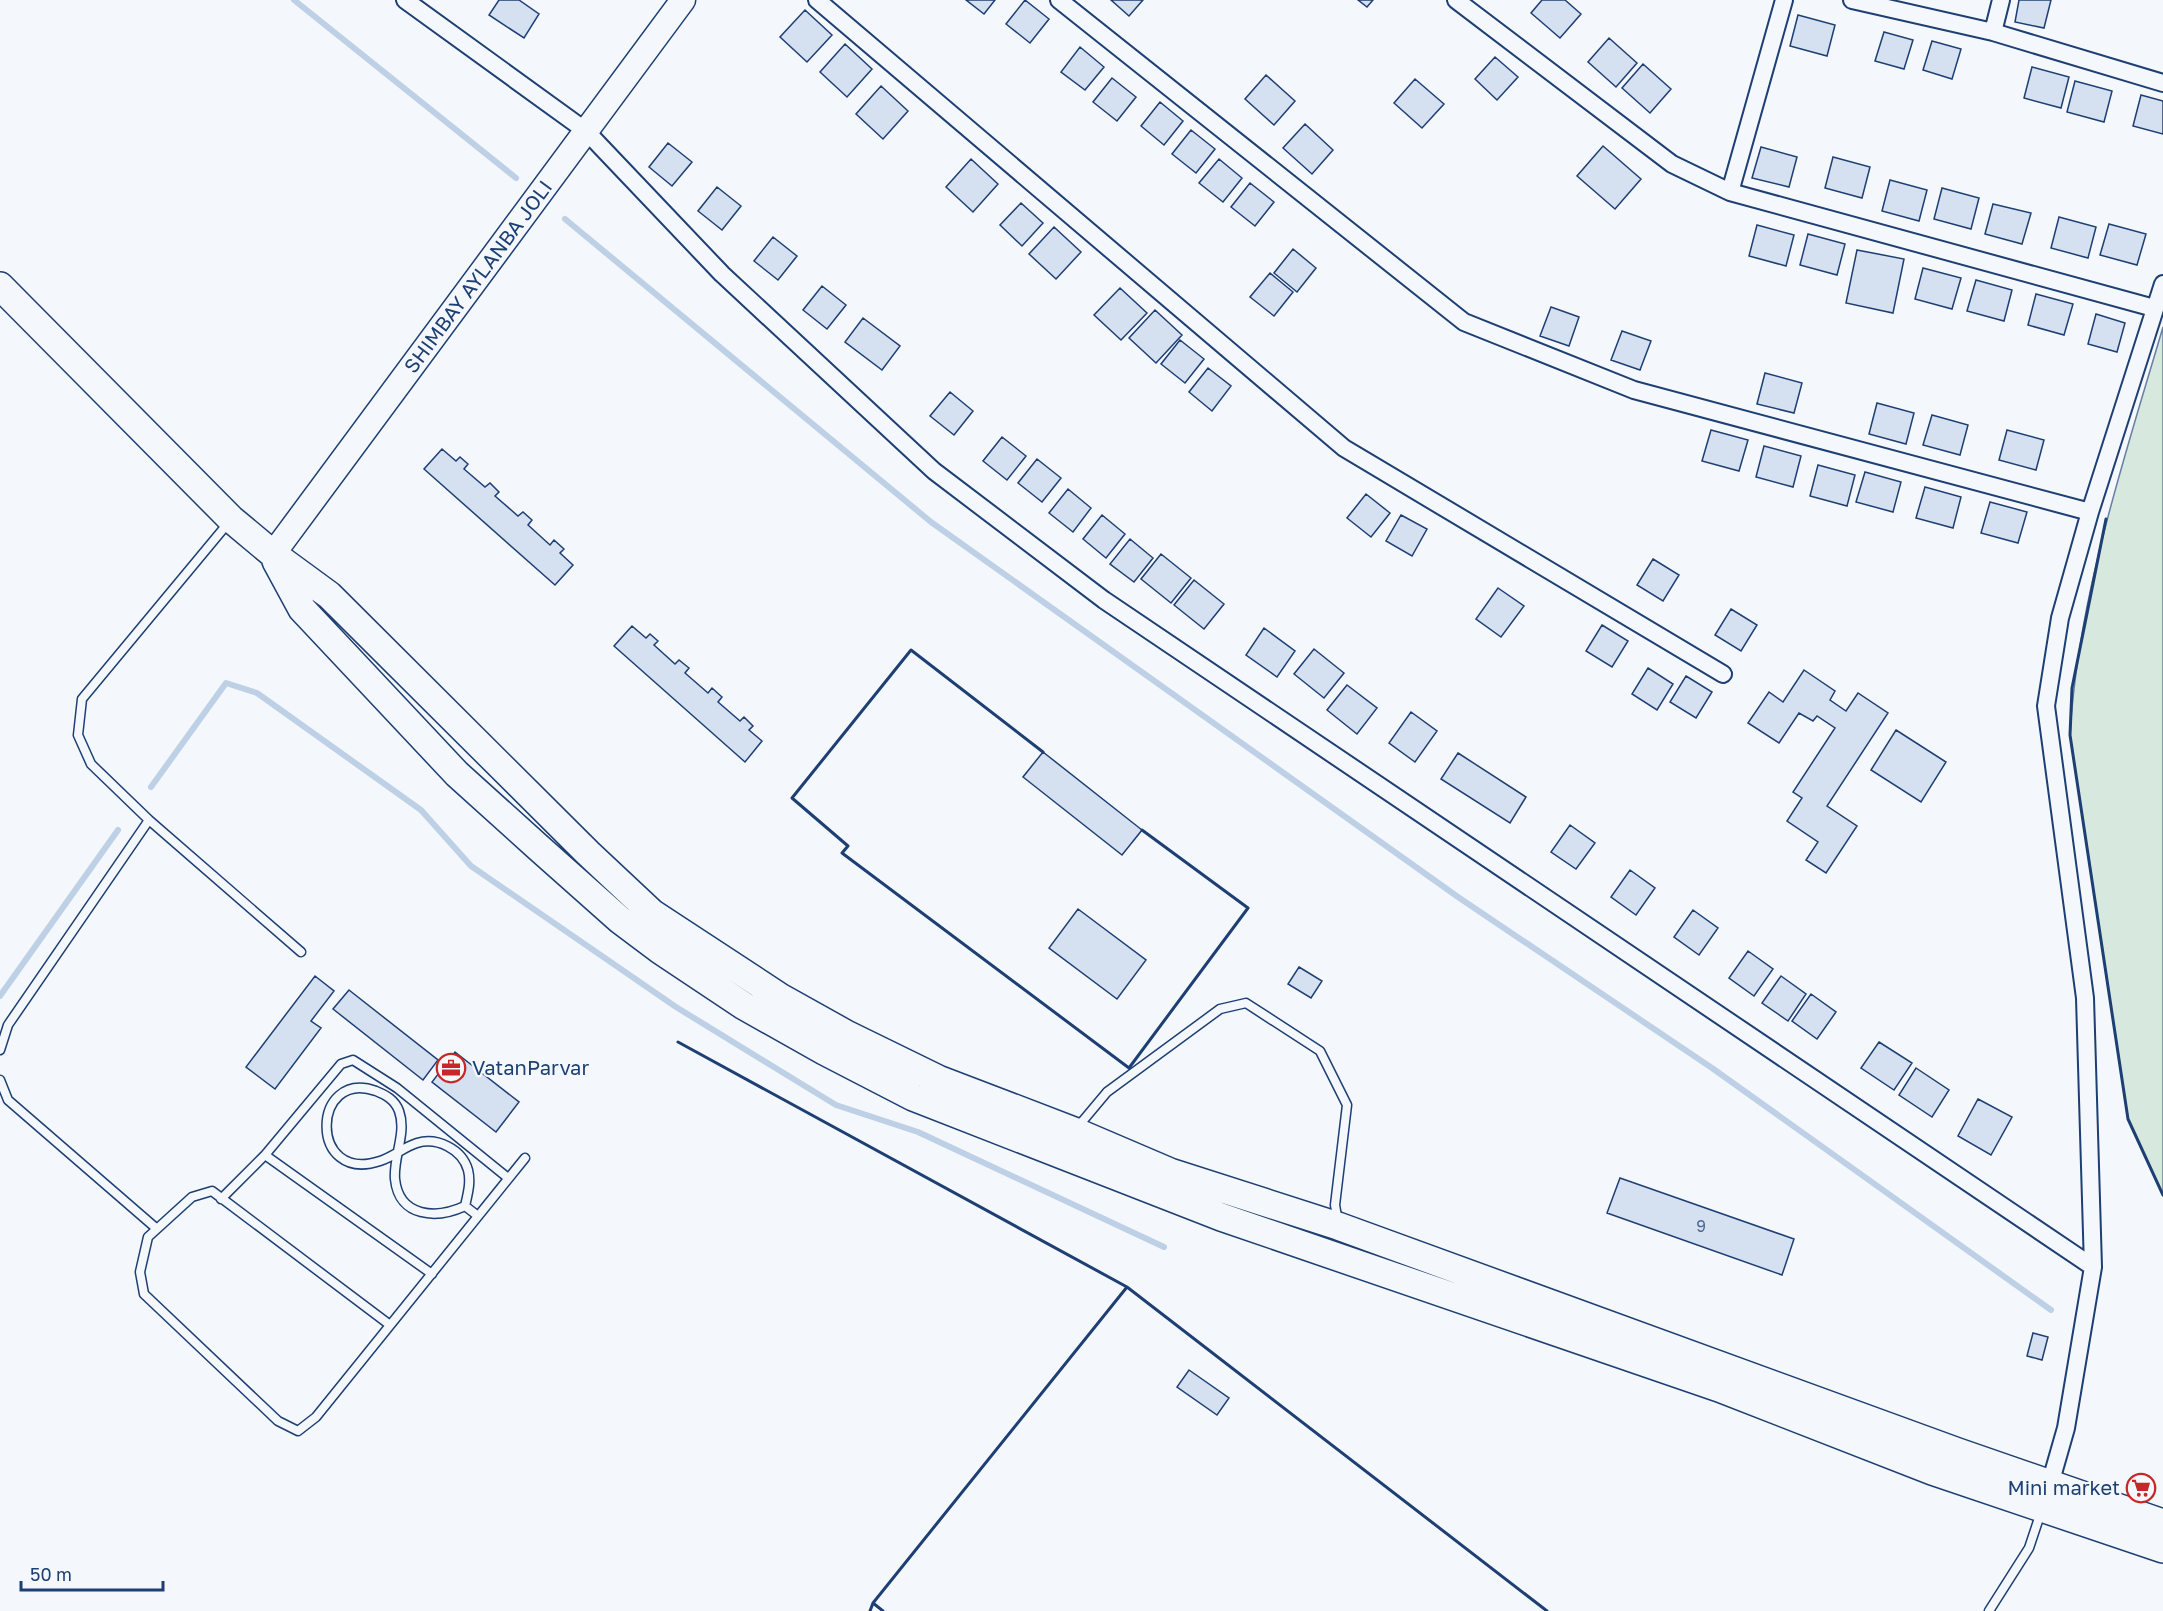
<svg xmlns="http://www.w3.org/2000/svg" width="2163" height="1611" viewBox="0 0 2163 1611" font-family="'Golos Text',sans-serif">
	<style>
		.green { fill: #d7e8df; stroke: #687fa3; stroke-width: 1.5 }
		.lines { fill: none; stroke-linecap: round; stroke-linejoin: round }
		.stream { stroke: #bed0e5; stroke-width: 6 }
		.building { fill: #d5e0f0; stroke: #1d3f73; stroke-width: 1.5 }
		.service-casing { stroke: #1d3f73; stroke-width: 11 }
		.minor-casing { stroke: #1d3f73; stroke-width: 20 }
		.secondary-casing { stroke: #1d3f73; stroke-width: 27 }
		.primary-casing { stroke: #1d3f73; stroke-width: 30 }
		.service { stroke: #f4f7fb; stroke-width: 8 }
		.minor { stroke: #f4f7fb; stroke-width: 16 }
		.secondary { stroke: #f4f7fb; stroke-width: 24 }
		.primary { stroke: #f4f7fb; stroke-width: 27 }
		.wall { stroke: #1d3f73; stroke-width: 3 }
		.labels { text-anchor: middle; stroke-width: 4.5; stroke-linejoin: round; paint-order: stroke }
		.number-label { font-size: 16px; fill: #4b6792 }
		.street-label { font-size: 20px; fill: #1d3f73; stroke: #f4f7fb }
		.poi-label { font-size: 20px; fill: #1d3f73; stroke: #f4f7fb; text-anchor: start }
	</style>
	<rect width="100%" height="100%" fill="#f4f7fb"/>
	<path class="green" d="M2163,327V1195L2128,1119L2070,735C2078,595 2124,460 2163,327Z"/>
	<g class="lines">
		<path class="stream" d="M294,0L516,178
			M565,219L931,522L1458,897L1712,1068L2051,1310
			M151,787L226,683L257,693L421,810L471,866L676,1007L836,1105L918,1132L1164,1247
			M0,996L118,830"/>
	</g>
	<path class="building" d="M499,0H519L539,14L524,38L489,15Z
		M966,0H995L984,14Z
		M1025,0L1049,19L1030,43L1006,24Z
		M1111,0H1143L1129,16Z
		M1358,0H1373L1367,7Z
		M1542,0H1565L1581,14L1560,38L1531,13Z
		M2019,0H2051L2044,28L2015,22Z
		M805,10L832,35L807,62L780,37Z
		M1798,15L1835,25L1827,56L1790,46Z
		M1884,32L1913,40L1904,69L1875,61Z
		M1609,38L1637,63L1616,87L1588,62Z
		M1932,41L1961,49L1952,79L1923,70Z
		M845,44L872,69L847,97L820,72Z
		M1080,47L1104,67L1085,90L1061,72Z
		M1495,57L1518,77L1497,100L1475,79Z
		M1643,64L1671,89L1650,113L1622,88Z
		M2032,67L2069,77L2061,108L2024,98Z
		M1266,75L1295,101L1274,125L1245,99Z
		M1112,78L1136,97L1117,121L1093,102Z
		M1415,79L1444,104L1422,128L1394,103Z
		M2075,81L2112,91L2104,122L2067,112Z
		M881,86L908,111L883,139L856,114Z
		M2141,95L2163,101V134L2133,126Z
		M1160,102L1183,121L1164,145L1141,126Z
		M1305,124L1333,150L1312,174L1283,148Z
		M1191,130L1215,149L1196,173L1172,154Z
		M668,143L692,162L672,186L649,167Z
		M1603,146L1641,179L1615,209L1577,176Z
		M1761,147L1797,157L1789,187L1752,178Z
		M1833,157L1870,167L1862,198L1825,188Z
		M971,159L998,184L973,212L946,187Z
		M1219,159L1242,178L1223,202L1199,183Z
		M1890,180L1927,190L1919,221L1882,211Z
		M1250,183L1274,202L1255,226L1231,207Z
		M717,187L741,206L722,230L698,211Z
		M1942,188L1979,198L1971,229L1934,219Z
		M1021,203L1043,223L1022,246L1000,225Z
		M1993,204L2031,213L2022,244L1985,234Z
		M2059,217L2096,227L2088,258L2051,248Z
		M2109,224L2146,234L2137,265L2100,255Z
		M1757,225L1794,235L1786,266L1749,256Z
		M1054,227L1081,252L1056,279L1029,254Z
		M1808,234L1845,244L1837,275L1800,265Z
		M773,237L797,256L778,280L754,261Z
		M1293,249L1316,268L1297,292L1274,273Z
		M1857,250L1904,259L1893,313L1846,303Z
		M1923,268L1961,278L1952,309L1915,299Z
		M1270,273L1293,292L1274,316L1250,297Z
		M1976,280L2012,290L2004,321L1967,311Z
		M822,286L846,305L827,329L803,310Z
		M1120,288L1147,313L1121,340L1094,315Z
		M2036,294L2073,304L2064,335L2028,325Z
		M1551,307L1579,317L1569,346L1540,336Z
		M1155,310L1182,335L1156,363L1129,338Z
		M2096,314L2125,323L2117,352L2088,344Z
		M863,318L900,346L882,370L845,342Z
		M1622,331L1651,341L1640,370L1611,360Z
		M1180,340L1204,359L1185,383L1161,364Z
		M1208,368L1231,386L1212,411L1189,392Z
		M1765,373L1802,383L1794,413L1757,404Z
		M950,392L973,411L954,435L930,416Z
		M1877,403L1914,413L1906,444L1869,434Z
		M1932,415L1968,425L1960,455L1923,445Z
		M1711,430L1748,440L1739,471L1702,461Z
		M2007,430L2044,440L2036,470L1999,460Z
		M1002,437L1026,456L1007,480L983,461Z
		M1764,446L1801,456L1793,487L1756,477Z
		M442,449L456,461L460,457L468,464L464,469L485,487L490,483L499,492L495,496L518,516L523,512L532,520L528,525L550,545L554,540L564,549L560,553L573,565L555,585L424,469Z
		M1037,459L1061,478L1042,502L1018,483Z
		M1818,465L1855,475L1847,506L1810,496Z
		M1865,472L1901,482L1893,512L1856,502Z
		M1925,487L1961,497L1953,528L1916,518Z
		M1068,489L1091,508L1073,532L1049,513Z
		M1366,494L1390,513L1371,537L1347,518Z
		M1990,502L2027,512L2018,543L1981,533Z
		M1102,515L1125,534L1106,558L1083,539Z
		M1401,515L1427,529L1412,556L1386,541Z
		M1130,539L1153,558L1134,582L1110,564Z
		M1161,554L1191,578L1171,603L1141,579Z
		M1653,559L1679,575L1663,601L1637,585Z
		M1194,580L1224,604L1204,629L1174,605Z
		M1498,588L1524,606L1501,637L1476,619Z
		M1731,609L1757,625L1741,651L1715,635Z
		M1602,625L1628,641L1612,667L1586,651Z
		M632,626L646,638L650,634L658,641L654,645L675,664L679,660L689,668L685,673L708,693L712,688L722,697L718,702L740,721L744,717L753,726L749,730L762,741L745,762L614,646Z
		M1264,628L1295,651L1277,677L1246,655Z
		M1314,649L1344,673L1324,698L1294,674Z
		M1648,668L1673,684L1657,710L1632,694Z
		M1804,670L1835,691L1830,700L1846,711L1858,693L1888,713L1827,806L1857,826L1826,873L1806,860L1818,842L1787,821L1802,798L1793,792L1835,728L1817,716L1813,721L1799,713L1779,743L1748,723L1769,692L1783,702Z
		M1686,676L1712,692L1696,718L1670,702Z
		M1347,685L1377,708L1357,734L1327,710Z
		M1411,712L1437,731L1415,762L1389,743Z
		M1896,730L1946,762L1921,802L1871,770Z
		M1043,752L1142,830L1122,855L1023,777Z
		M1458,753L1526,797L1510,823L1441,779Z
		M1570,825L1595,843L1576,869L1551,852Z
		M1630,870L1655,888L1636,915L1611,897Z
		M1078,909L1146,960L1117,999L1049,948Z
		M1693,910L1718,928L1699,955L1674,937Z
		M1748,951L1773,969L1754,996L1729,978Z
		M1299,967L1322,981L1311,998L1288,984Z
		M315,976L334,991L311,1021L321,1028L275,1089L246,1067Z
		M1781,976L1806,994L1788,1021L1762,1003Z
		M349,990L438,1060L423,1080L333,1009Z
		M1811,994L1836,1012L1817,1039L1792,1021Z
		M1879,1042L1912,1063L1894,1090L1861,1068Z
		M455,1052L519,1102L496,1132L432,1082Z
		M1916,1068L1949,1090L1932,1117L1899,1095Z
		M1978,1099L2012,1117L1991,1155L1958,1136Z
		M1620,1178L1794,1239L1782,1275L1607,1213Z
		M2033,1333L2048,1337L2042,1360L2027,1356Z
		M1189,1370L1229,1398L1217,1415L1177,1387Z"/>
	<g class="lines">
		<g class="service-casing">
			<path id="service" d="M229,522L82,699L78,735L91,764L149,820L301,952
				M0,1050L8,1025L149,820
				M0,1080L8,1100L157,1229
				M1076,1129L1107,1092L1220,1009L1246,1003L1320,1051L1347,1105L1335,1205L1338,1222
				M265,1155L341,1064L353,1060L397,1088L508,1178
				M221,1199L265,1155L432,1274
				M465,1206C437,1219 399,1218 395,1179C393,1157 407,1133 399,1111C395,1100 386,1095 376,1091C311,1068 308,1185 380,1161C393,1157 404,1147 417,1143C437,1137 462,1149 468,1170C471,1182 468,1193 465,1206L478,1216
				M390,1325L212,1191L192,1197L148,1237L140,1272L144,1294L278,1421L298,1431L316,1417L525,1158
				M1989,1611L2029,1548L2041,1512"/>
		</g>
		<g class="minor-casing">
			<path id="minor" d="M405,0L586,131L722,274L934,471L1104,600L2093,1267
				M817,0L1344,448L1723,674
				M1059,0L1464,322L1634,390L2090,512
				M1456,0L1672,164L1730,192L2154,308
				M1852,0L1993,32L2163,83
				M1993,32L2001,0
				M1730,192L1784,0
				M2050,1484L2066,1428L2093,1267L2085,998L2046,706L2060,618L2090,512L2163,284"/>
		</g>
		<g class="secondary-casing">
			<g id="secondary">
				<path id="s1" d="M273,554L683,0"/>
			</g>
		</g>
		<g class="primary-casing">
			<path id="primary" d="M0,286L231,519L273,554L329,595L588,853L652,913L780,997L848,1035L938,1079L1074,1131L1170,1172L1338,1226L1958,1452L2163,1523
				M276,561L302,609L457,774L539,848L620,920L660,950L744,1006L824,1051L913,1097L1221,1217L1719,1388L1932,1471L2163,1549"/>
		</g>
		<use href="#service" class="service"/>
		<use href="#minor" class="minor"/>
		<use href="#secondary" class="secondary"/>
		<use href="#primary" class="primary"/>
		<path class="wall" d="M2106,519L2072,688L2070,735L2128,1119L2163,1195
			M1043,752L911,650L792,798L848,846L842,853L1129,1068L1248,908L1142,830
			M678,1042L1127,1287
			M873,1603L883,1611
			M870,1611L873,1603L1127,1287L1547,1611"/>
	</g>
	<defs>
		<g id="office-ring" transform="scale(1.5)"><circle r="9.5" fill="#f4f7fb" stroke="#c62828" stroke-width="1.5"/><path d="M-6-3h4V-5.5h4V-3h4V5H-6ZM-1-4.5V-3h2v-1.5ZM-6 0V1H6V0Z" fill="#c62828"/></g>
		<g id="supermarket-ring" transform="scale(1.5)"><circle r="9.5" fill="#f4f7fb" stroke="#c62828" stroke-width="1.5"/><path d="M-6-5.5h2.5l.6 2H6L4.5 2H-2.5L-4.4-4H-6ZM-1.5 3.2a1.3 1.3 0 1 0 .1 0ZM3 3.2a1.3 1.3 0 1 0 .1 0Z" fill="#c62828"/></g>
	</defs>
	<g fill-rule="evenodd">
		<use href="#office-ring" x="451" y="1068"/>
		<use href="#supermarket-ring" x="2141" y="1488"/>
	</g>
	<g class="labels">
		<g class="number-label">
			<text x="1701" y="1232">9</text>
		</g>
		<g class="street-label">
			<text dy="7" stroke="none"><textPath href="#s1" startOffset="345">SHIMBAY AYLANBA JOLI</textPath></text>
		</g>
		<g class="poi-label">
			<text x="472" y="1075">VatanParvar</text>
			<text x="2120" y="1495" text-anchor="end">Mini market</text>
		</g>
	</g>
	<path d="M21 1581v9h142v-9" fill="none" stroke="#1d3f73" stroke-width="3"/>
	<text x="30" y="1581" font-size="18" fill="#1d3f73" stroke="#f4f7fb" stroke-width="4.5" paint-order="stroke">50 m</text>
</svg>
